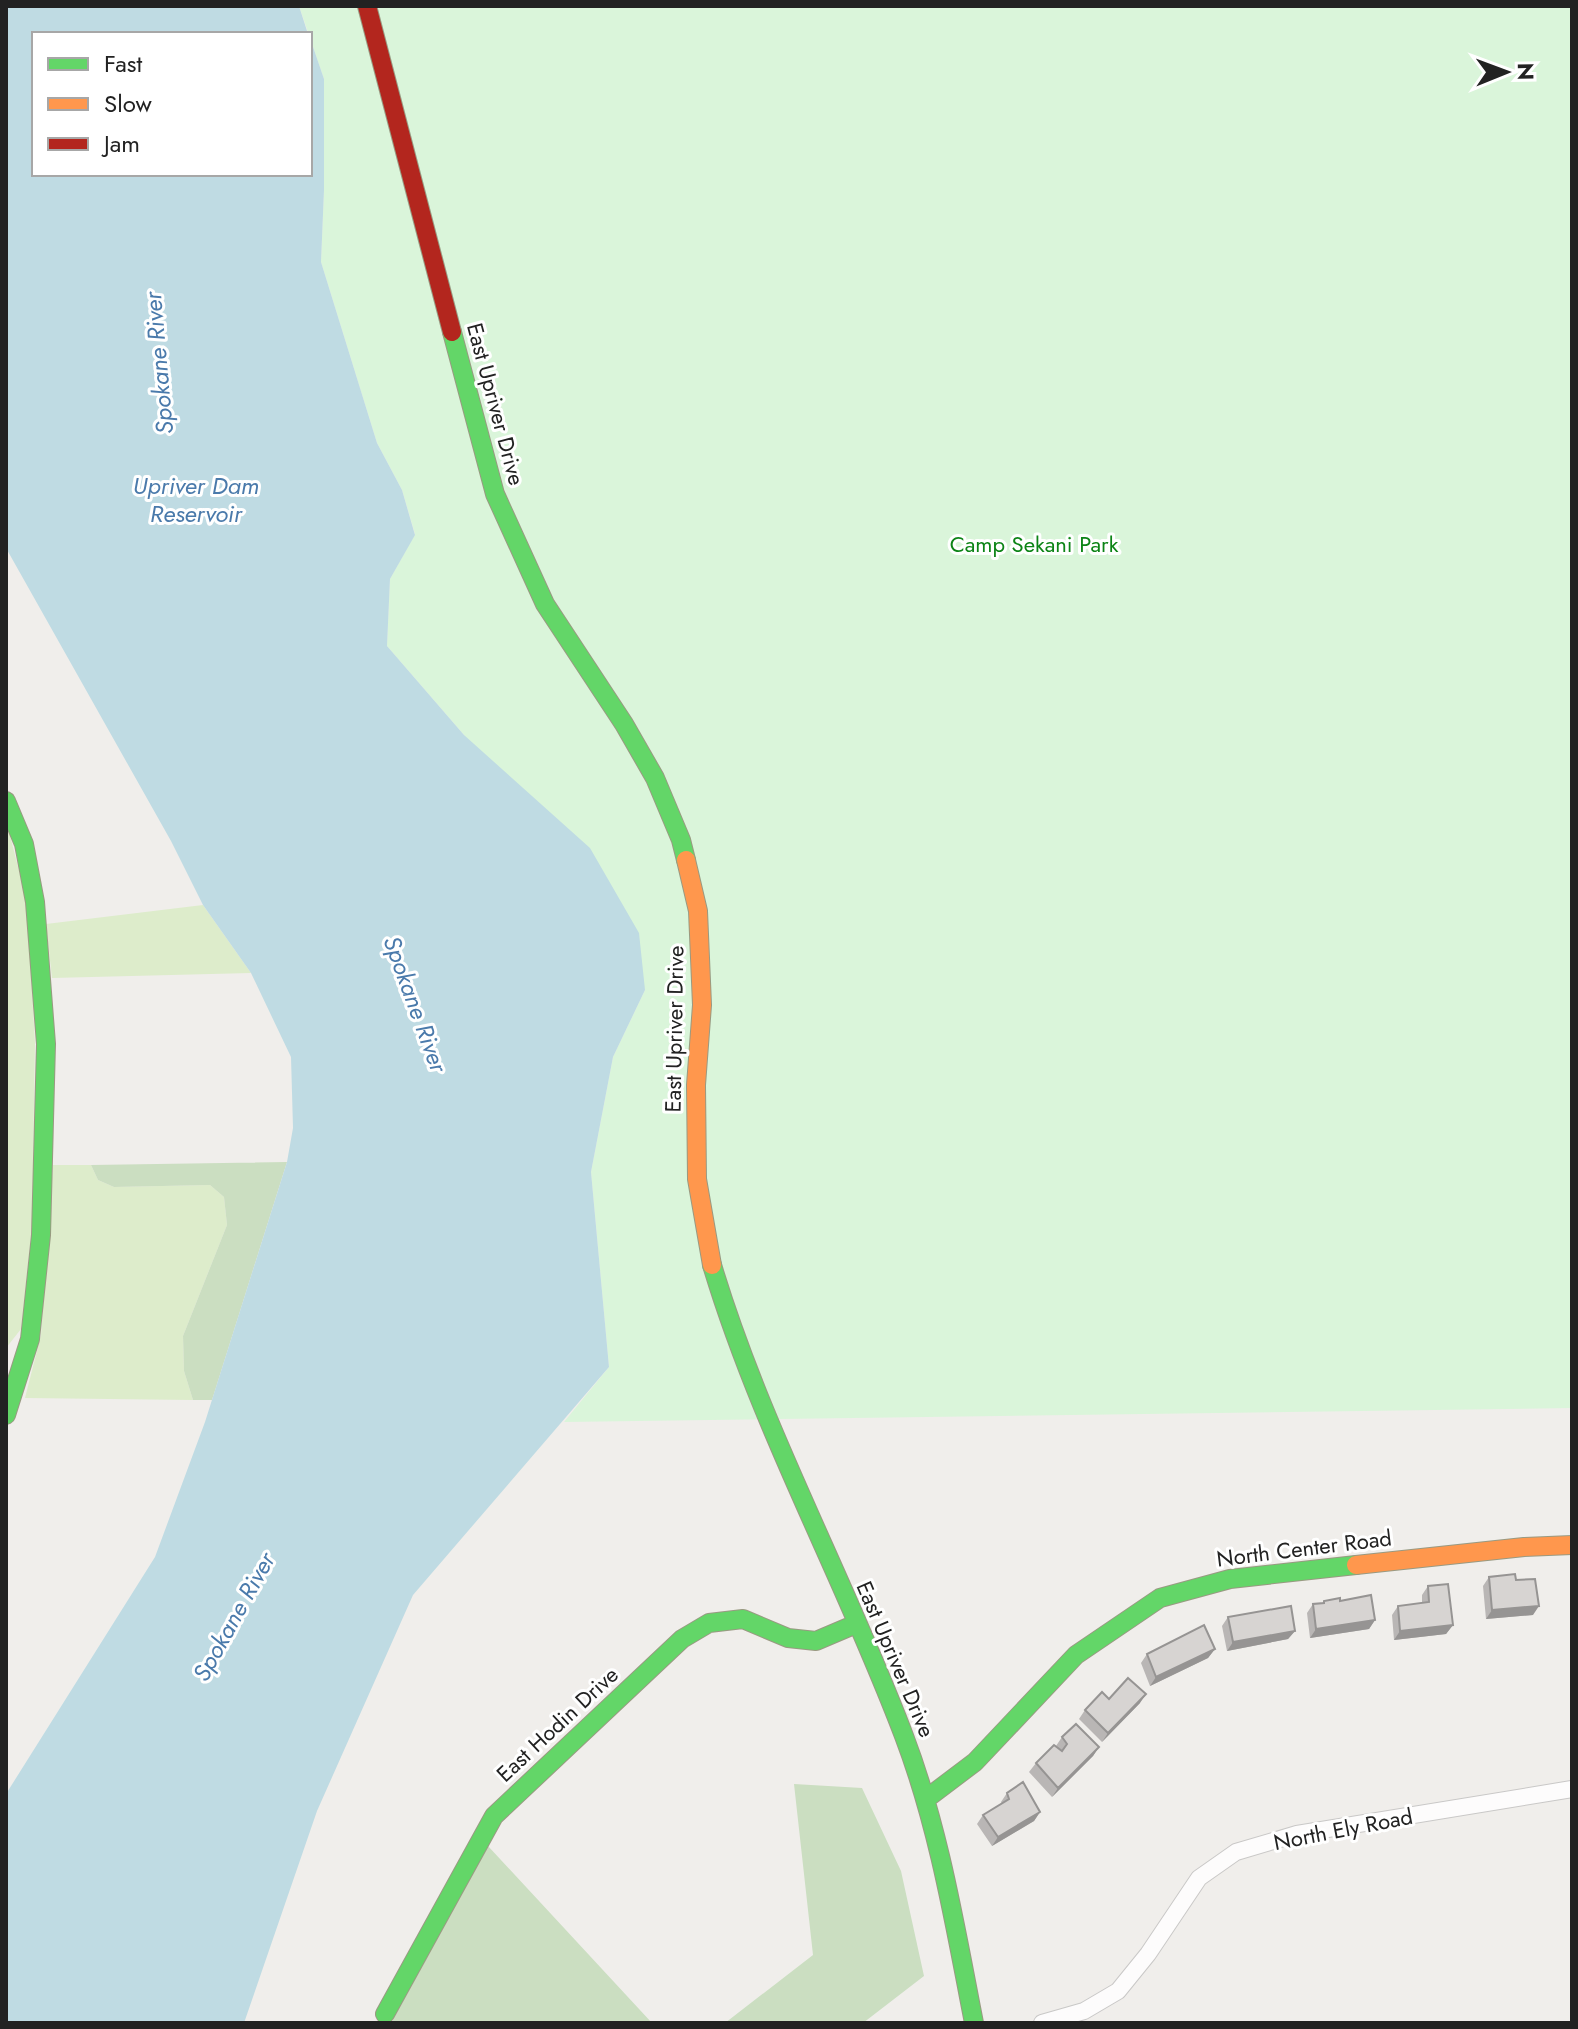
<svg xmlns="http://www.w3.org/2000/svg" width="1578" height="2029" viewBox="0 0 1578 2029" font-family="Jost,sans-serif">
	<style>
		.grass { fill: #ddeccb }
		.forest { fill: #cbdec1 }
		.park { fill: #daf5da }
		.water { fill: #bfdbe3 }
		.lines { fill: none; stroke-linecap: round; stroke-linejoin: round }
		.street-casing { stroke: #c9c8c7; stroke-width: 18 }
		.fast-casing { stroke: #999a82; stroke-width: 20 }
		.slow-casing { stroke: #999a82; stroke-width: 20 }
		.jam-casing { stroke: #999a82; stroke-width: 20 }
		.street { stroke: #fdfcfc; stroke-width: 16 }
		.fast { stroke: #63d668; stroke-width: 18 }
		.slow { stroke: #ff974d; stroke-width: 18 }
		.jam { stroke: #b3261e; stroke-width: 18 }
		.wall { fill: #b9b6b5 }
		.shaded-wall { fill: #969493 }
		.building { fill: #d7d4d2; stroke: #969493; stroke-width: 2 }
		.labels { text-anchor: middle; stroke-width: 6; stroke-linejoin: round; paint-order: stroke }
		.street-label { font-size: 22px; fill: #222; stroke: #fff }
		.park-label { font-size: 22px; fill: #0c8416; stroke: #fff }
		.water-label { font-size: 24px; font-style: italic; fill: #4a7aab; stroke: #fff }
	</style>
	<rect width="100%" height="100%" fill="#f0eeeb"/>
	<path class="grass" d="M6,820L27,902L35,1043L32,1226L21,1329L6,1348Z
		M203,905L251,973L52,978L46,924Z
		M53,1165H91L98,1180L114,1187L210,1185L224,1197L227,1225L183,1336L184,1371L193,1400L25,1398L41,1335Z"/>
	<path class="forest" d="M287,1162L212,1400H193L184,1371L183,1336L227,1225L224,1197L210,1185L114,1187L98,1180L91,1165Z
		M794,1784L862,1788L901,1871L924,1976L863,2023H725L813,1955Z
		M488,1846L652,2023H391Z"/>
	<path class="park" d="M299,6H1572V1408L564,1422L609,1367L591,1172L613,1057L645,990L464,735L387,646L390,579L415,534L402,490L377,443L321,262L324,190V79Z"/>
	<path class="water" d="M6,6H299L308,34H34V174H310V38L324,79V190L321,262L377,443L402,490L415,535L390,579L387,646L464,735L590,848L639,933L645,990L613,1057L591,1172L609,1367L413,1595L317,1811L244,2023H6V1794L155,1557L205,1422L287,1162L293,1128L291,1057L251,973L203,905L171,841L6,548Z"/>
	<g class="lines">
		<g class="street-casing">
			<path id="street" d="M1042,2023L1084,2011L1118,1991L1148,1954L1199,1878L1236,1852L1297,1834L1572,1789"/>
		</g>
		<g class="fast-casing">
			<path id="fast" d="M452,332L495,494L545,604L624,724L655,778L681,840L686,860
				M6,801L24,844L35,902L46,1044L41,1235L30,1339L6,1415
				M712,1265C761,1428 844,1577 904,1736C939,1828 955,1926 974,2023
				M926,1799L975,1762L1076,1655L1160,1598L1230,1579L1356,1565
				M385,2014L494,1816L682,1639L709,1623L743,1619L788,1638L816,1641L856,1624"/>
		</g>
		<g class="slow-casing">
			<path id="slow" d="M686,860L698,911L702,1005L696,1085L697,1179L712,1265
				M1356,1565L1524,1547L1572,1545"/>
		</g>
		<g class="jam-casing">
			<path id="jam" d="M367,6L452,332"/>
		</g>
		<use href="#street" class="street"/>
		<use href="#fast" class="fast"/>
		<use href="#slow" class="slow"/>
		<use href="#jam" class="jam"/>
	</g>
	<path class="wall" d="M1489,1577L1516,1580L1533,1615L1486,1619L1483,1586Z
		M1572,1581V1610H1571V1582Z
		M1428,1586L1453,1625L1446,1634L1394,1640L1392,1615L1398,1606L1422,1603V1595Z
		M1324,1601H1340L1375,1620L1369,1629L1310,1638L1307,1613L1313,1604L1322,1603Z
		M1228,1617L1295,1631L1288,1639L1227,1651L1222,1626Z
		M1215,1649L1208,1658L1150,1686L1141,1663L1147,1654Z
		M1109,1699L1140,1703L1102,1742L1079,1719L1085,1710Z
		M1062,1737L1099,1747L1093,1756L1052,1797L1029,1772L1036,1763L1056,1746Z
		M1007,1793L1040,1812L1034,1821L992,1846L977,1824L983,1815L1002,1804L1001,1802Z"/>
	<path class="shaded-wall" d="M1539,1606L1533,1615L1486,1619L1492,1610Z
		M1375,1620L1369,1629L1310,1638L1316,1629Z
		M1453,1625L1446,1634L1394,1640L1400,1631Z
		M1295,1631L1288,1639L1227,1651L1233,1642Z
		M1215,1649L1208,1658L1150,1686L1156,1677Z
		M1146,1694L1140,1703L1102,1742L1108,1733Z
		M1099,1747L1093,1756L1052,1797L1058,1788Z
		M1040,1812L1034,1821L992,1846L998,1837Z"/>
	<path class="building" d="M1515,1574L1516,1580L1535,1579L1539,1606L1492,1610L1489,1577Z
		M1448,1584L1453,1625L1400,1631L1398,1606L1429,1602L1428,1586Z
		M1371,1595L1375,1620L1316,1629L1313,1604L1324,1603V1601L1340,1598V1601Z
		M1291,1606L1295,1631L1233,1642L1228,1617Z
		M1204,1625L1215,1649L1156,1677L1147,1654Z
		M1128,1678L1146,1694L1108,1733L1085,1710L1102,1692L1109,1699Z
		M1076,1724L1099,1747L1058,1788L1036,1763L1054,1745L1062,1751L1067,1744L1062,1737Z
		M1023,1782L1040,1812L998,1837L983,1815L1009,1799L1007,1793Z"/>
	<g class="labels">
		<g class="street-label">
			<text transform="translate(496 404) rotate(75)" y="8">East Upriver Drive</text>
			<text transform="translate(674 1029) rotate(-89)" y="8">East Upriver Drive</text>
			<text transform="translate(1304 1548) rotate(-7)" y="8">North Center Road</text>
			<text transform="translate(896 1659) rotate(67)" y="8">East Upriver Drive</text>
			<text transform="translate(557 1724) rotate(-43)" y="8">East Hodin Drive</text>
			<text transform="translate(1343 1829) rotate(-11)" y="8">North Ely Road</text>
		</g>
		<g class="park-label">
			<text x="1034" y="552">Camp Sekani Park</text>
		</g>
		<g class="water-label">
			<text transform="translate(159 363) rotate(-95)" y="8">Spokane River</text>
			<text x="196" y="494">Upriver Dam<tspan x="196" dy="28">Reservoir</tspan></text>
			<text transform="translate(415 1004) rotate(70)" y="8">Spokane River</text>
			<text transform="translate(234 1617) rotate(-61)" y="8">Spokane River</text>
		</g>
	</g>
	<rect width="1578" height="2029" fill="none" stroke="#222222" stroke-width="16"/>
	<rect x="32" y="32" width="280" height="144" fill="#ffffff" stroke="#a7a7a7" stroke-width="2"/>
	<rect x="48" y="58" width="40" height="12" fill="#63d668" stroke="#a7a7a7" stroke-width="2"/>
	<text x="104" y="72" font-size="24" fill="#222222">Fast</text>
	<rect x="48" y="98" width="40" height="12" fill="#ff974d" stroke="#a7a7a7" stroke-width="2"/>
	<text x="104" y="112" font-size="24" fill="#222222">Slow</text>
	<rect x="48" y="138" width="40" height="12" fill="#b3261e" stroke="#a7a7a7" stroke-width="2"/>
	<text x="104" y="152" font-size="24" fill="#222222">Jam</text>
	<g transform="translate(1506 72) rotate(89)" stroke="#ffffff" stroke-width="6" paint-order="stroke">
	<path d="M0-6L14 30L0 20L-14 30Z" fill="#222222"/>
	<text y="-12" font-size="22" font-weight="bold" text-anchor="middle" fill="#222222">N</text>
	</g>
</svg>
